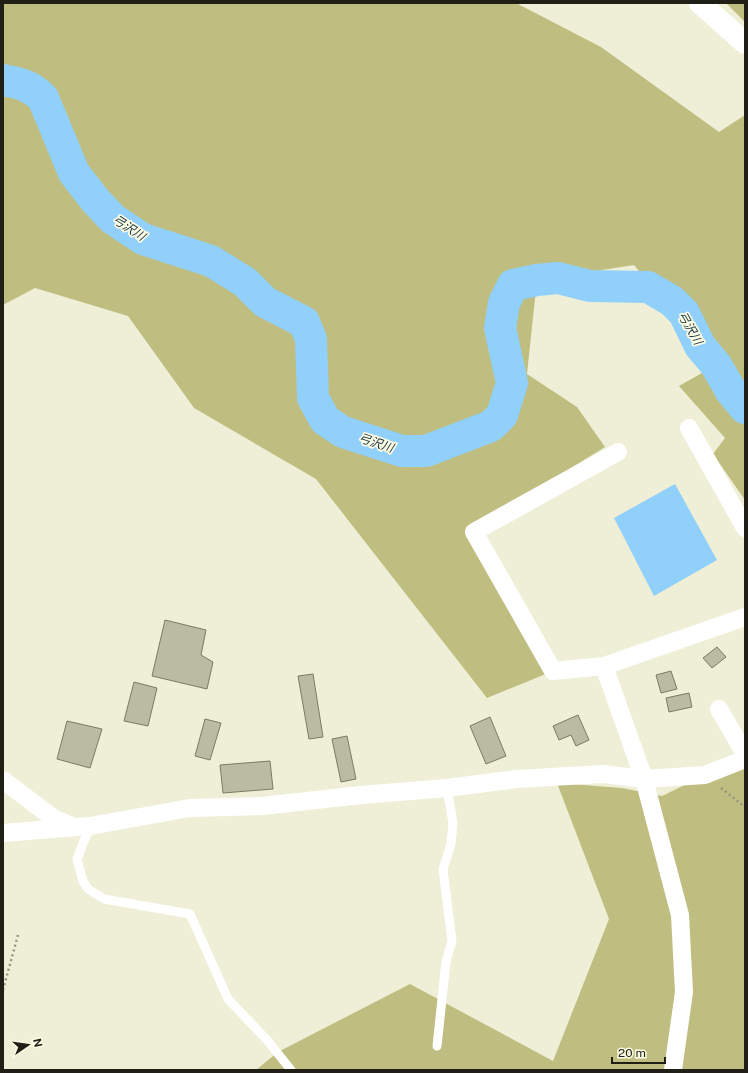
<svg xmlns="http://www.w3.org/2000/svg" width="748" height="1073" viewBox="0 0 748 1073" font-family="'Public Sans','Noto Sans JP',sans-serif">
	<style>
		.green { fill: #bfbe80 }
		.water { fill: #90d0fa }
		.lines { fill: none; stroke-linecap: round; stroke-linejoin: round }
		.river { stroke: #90d0fa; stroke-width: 32 }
		.building { fill: #babba3; stroke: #7b7b65 }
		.path { stroke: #949482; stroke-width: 2.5; stroke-dasharray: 2 3; stroke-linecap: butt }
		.lane { stroke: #fff; stroke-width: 9 }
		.street { stroke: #fff; stroke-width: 18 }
		.secondary { stroke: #fff; stroke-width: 22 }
		.labels { text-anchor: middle; stroke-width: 3.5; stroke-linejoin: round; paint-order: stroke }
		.water-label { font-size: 12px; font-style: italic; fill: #143143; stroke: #fcfce3 }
	</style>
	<rect width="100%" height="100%" fill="#eeefd6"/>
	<path class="green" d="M3,3H516L601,47L719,132L745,115V500L713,454L725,438L679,386L716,365L634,265L537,280L527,374L577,407L605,447L472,529L553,671L487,698L316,479L194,408L128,316L35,288L3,305Z
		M726,3H745V22Z
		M745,759V1070H256L278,1052L410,984L553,1061L609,919L557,783L622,788L662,796L705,775Z"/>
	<path class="water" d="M675,484L717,560L654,596L614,518Z"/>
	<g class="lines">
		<path class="river" d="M3,80C20,83 31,86 43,98L74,173L95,200L113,219L143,239L211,261L245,282L265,302L304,322L311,339L313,398L325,420L343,432L402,451H426L491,426L502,415L512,383L500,328L504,303L513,285L537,280L558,278L590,286L648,287L672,301L684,313L700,346L716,365L731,391L745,408"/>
	</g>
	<path class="building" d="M165,620L206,630L201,655L213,662L207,689L152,676Z
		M717,647L726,657L712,668L703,658Z
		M671,671L677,689L661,693L656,675Z
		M313,674L323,737L309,739L298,676Z
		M134,682L157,688L148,726L124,721Z
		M689,693L692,707L669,712L666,698Z
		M578,715L589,740L576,746L571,735L559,740L553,726Z
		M490,717L506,756L486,764L470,726Z
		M205,719L221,723L210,760L195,756Z
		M67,721L102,729L90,768L57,759Z
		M347,736L356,779L341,782L332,739Z
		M270,761L273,789L223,793L220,765Z"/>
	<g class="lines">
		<path class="path" d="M721,788L745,807
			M3,990L18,935"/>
		<path class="lane" d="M90,826L77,859L83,881L88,889L104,899L190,914L228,999L267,1040L291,1070
			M437,1046L446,962L452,941L443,869L451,844L453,823L447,788"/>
		<path class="street" d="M689,428L745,528
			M618,452L474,532L553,671L604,666L745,617
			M604,666L644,779L680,915L684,992L673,1070
			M719,709L745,754
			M3,780L53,818L74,827
			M3,833L90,826L190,808L262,806L361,795L447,788L517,779L603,774L644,779L705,775L745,759"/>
		<path class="secondary" d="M700,3L745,43"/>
	</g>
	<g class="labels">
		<g class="water-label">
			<text transform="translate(129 228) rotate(33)" y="4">弓沢川</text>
			<text transform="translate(690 328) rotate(60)" y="4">弓沢川</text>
			<text transform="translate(376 443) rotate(18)" y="4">弓沢川</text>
		</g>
	</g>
	<rect width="748" height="1073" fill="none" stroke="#1f1f16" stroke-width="8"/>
	<g transform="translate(28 1045) rotate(77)" stroke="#fcfce3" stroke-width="3" paint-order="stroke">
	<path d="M0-3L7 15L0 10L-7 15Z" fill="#1f1f16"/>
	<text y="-6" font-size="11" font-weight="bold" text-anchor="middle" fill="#1f1f16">N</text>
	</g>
	<path d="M612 1057v6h53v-6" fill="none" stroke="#1f1f16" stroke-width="2"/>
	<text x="618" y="1057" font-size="12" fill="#1f1f16" stroke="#fcfce3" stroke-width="3" paint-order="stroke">20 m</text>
</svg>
